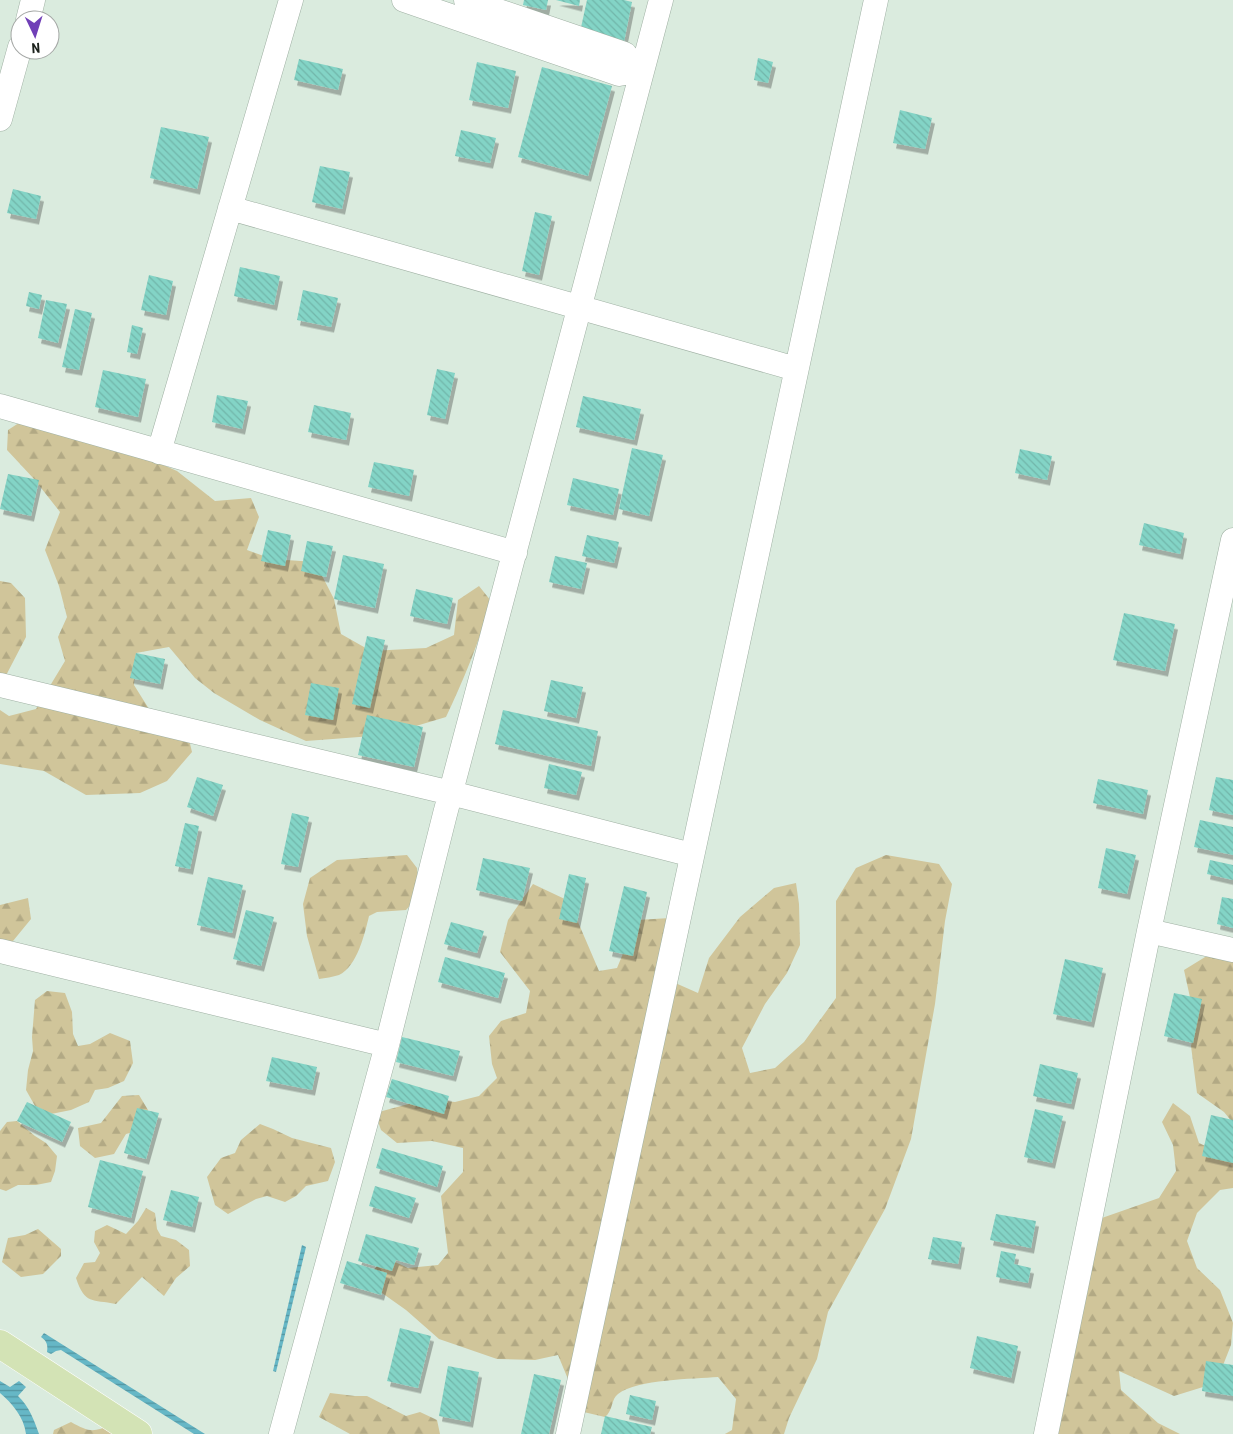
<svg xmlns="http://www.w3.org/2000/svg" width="1233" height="1434" viewBox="0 0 1233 1434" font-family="'Roboto Condensed',sans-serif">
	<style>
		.forest { fill: url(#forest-firs) }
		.water { fill: url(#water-rules) }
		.building { fill: url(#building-back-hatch); filter: url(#shadow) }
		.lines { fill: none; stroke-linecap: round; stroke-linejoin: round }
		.minor-casing { stroke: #9fb0a3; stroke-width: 25 }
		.major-casing { stroke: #fff; stroke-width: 29 }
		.minor { stroke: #fff; stroke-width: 24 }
		.major { stroke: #d3e3b5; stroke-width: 28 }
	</style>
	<defs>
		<pattern id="forest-firs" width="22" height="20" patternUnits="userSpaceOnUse" patternTransform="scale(1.25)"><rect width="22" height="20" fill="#d0c59a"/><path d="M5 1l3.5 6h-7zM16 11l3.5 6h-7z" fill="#b2a984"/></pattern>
		<pattern id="water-rules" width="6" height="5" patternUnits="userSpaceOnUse" patternTransform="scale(1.25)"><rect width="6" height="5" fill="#66b7c6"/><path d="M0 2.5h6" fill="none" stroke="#5394a0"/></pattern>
		<pattern id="building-back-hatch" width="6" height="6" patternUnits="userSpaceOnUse" patternTransform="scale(1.25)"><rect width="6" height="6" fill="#83d4c6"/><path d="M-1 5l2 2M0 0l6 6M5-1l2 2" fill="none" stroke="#71b6aa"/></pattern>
		<filter id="shadow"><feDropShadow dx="3" dy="5.5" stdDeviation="0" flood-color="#0004"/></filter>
	</defs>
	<rect width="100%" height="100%" fill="#daebde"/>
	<path class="forest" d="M25,419L134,452L177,471L215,501L251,498L259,517L247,550L272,559L315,562L334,599L341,634L371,651L426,648L454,635L458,600L479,586L491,601C479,642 464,679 446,717L386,735L306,741L260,720L214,693L195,678L169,647L136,653L134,685L149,709L186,727L192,752L167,781L140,793L86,795L44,771L0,764V710L9,716L36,709L65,661L58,637L67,617L59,586L45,550L60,512L34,479L7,450L8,430Z
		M0,581L11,583L25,598L26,637L0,687Z
		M407,855L417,868L420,894L406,910L377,912L369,916C365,933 357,967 339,975C333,977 325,978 319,979L307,936L303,904L310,878L337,860Z
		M886,855L939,864L952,884L945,921L935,1004L911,1139L885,1209L828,1312L817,1359L789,1418L784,1434H725L732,1430L736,1399L718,1377C693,1379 638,1379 618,1394C611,1399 613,1411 605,1417L575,1410L570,1384L558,1355L535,1360L497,1359L439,1339L406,1310L365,1281L384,1257L408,1268L438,1265L448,1253L441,1196L463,1172V1148L432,1141L397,1143L381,1130L375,1113L427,1099L455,1102L479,1096L497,1078L492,1064L489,1036L501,1021L526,1013L530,991L500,952L508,920L533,884L569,901L599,971L617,968L637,920L670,918L673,982L698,993L709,958L740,917L774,888L796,883L799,904L800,945L787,973L765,1004L742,1048L750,1073L775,1068L804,1042L836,998V901L856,868Z
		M28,898L31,919L13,941L0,942V905Z
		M1223,946L1233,947V1123L1224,1112L1197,1093L1191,1046L1197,1020L1191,1002L1184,970Z
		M47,991L65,993L72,1012L73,1034L78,1046L90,1044L110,1033L130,1041L133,1063L124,1081L108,1088L95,1090L89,1102L71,1110L51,1114L35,1106L26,1090L28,1070L33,1051L32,1037L35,1000Z
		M139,1095L148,1110L137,1131L126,1134L114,1154L95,1158L80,1146L78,1128L101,1123L122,1096Z
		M1173,1103L1190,1116L1199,1143L1218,1152L1233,1143V1188L1220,1190L1197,1213L1187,1241L1197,1268L1220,1290L1233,1323L1231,1345L1216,1383L1174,1396L1119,1371L1121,1390L1158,1423L1180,1434H1040L1099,1219L1159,1198L1176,1171L1173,1145L1162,1122Z
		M17,1121L35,1136L46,1143L57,1156L55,1171L51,1182L36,1185H18L6,1191L0,1189V1131L7,1122Z
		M260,1124L273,1129L292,1138L331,1148L335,1162L328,1181L306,1186L296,1196L285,1202L267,1196L256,1199L228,1214L215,1205L207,1177L221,1158L235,1153L241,1140Z
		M146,1208L155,1213L157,1229L161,1236L176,1240L189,1250L190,1266L176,1278L164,1296L142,1277L116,1304C92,1299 85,1305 76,1278L84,1263L95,1262L100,1253L94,1242L95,1231L107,1225L126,1234L138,1221Z
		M38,1229L61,1249V1256L43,1274L21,1277L2,1262L8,1238L25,1235Z
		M330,1393L355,1396H367L406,1416L420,1412L437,1420L440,1434H350L319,1417Z
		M71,1422C89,1432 93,1433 112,1424L132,1434H53L54,1430Z"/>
	<path class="water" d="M302,1245L306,1247L276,1372L273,1371Z
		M44,1333L205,1434H194L61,1350L56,1351L51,1354L47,1352C48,1345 47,1341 41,1337Z
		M0,1381L10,1387L19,1381L26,1387L18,1396C29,1406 34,1420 39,1434H26C24,1417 12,1403 0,1393Z"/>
	<path class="building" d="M524,0H548L546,10L523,5Z
		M556,0H580L579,6Z
		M587,0H624L632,2L624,42L580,32Z
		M758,58L773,62L768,83L754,80Z
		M299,59L343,69L338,90L294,80Z
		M477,62L516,71L508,108L469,100Z
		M542,67L612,86L588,176L518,157Z
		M900,110L932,118L925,149L893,143Z
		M161,127L209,137L197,189L150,178Z
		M461,130L496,138L490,163L455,156Z
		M320,166L350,172L342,209L312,202Z
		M13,189L41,196L36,219L7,213Z
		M535,212L552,216L539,275L522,271Z
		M240,267L280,276L274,305L234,296Z
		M149,275L173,281L166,315L141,310Z
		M303,290L338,298L331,327L297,320Z
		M29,292L42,295L39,309L26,306Z
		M46,300L67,304L58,343L38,338Z
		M75,309L92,313L79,370L62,367Z
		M132,325L143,328L137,354L127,352Z
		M437,369L455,373L445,419L427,415Z
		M103,370L146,379L138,417L95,407Z
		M217,395L248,401L242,429L212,422Z
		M583,396L641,409L634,440L576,427Z
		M314,405L351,413L346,440L308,432Z
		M632,448L663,455L649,516L619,509Z
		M1020,449L1052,456L1047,480L1015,473Z
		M374,462L414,470L409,496L368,487Z
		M8,474L39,480L31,516L0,509Z
		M573,478L619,489L613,515L567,505Z
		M1144,523L1184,533L1180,554L1139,545Z
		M268,530L291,535L285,566L261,561Z
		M587,535L619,542L614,563L582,556Z
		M307,541L333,546L326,577L301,571Z
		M343,555L384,564L375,608L334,599Z
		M555,556L587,563L581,589L549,582Z
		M416,589L453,598L447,624L410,616Z
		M1124,613L1175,624L1165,671L1113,660Z
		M367,636L385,640L370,708L352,704Z
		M136,653L165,659L160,684L130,678Z
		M551,680L583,687L576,718L544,711Z
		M311,683L339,688L333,720L305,715Z
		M503,710L598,731L591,766L495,744Z
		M367,715L423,727L414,767L358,755Z
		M549,764L582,772L576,795L544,788Z
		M197,777L223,785L213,816L187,807Z
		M1216,777L1233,780V815L1209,810Z
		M1098,779L1148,790L1143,814L1093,803Z
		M292,813L309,817L298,867L281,864Z
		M1200,820L1233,827V855L1194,847Z
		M185,823L199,826L190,869L175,866Z
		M1106,848L1136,855L1127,894L1098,888Z
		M483,858L530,868L522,901L476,890Z
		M1210,860L1233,865V880L1207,874Z
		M569,874L586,878L577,923L559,919Z
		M208,877L243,885L232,933L197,925Z
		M624,886L647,892L633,956L609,951Z
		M1222,897L1233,899V928L1217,924Z
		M246,910L274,917L261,966L233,959Z
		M451,922L484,931L477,953L444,944Z
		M445,957L505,973L498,998L438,982Z
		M1065,959L1103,968L1091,1022L1053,1014Z
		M1174,993L1202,999L1193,1043L1164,1036Z
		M402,1037L460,1051L453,1076L396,1062Z
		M272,1057L317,1067L312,1090L266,1081Z
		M1040,1064L1078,1073L1071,1104L1033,1096Z
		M392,1079L449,1096L444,1114L386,1097Z
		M27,1102L71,1122L62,1142L17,1121Z
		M137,1108L159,1113L146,1159L124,1153Z
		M1035,1109L1063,1116L1052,1163L1024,1157Z
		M1211,1115L1233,1120V1163L1202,1156Z
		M382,1148L443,1166L437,1187L376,1168Z
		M100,1160L143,1171L131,1218L88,1207Z
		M375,1186L416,1198L409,1218L369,1206Z
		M171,1190L199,1197L192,1227L163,1220Z
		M996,1214L1036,1221L1031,1248L990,1240Z
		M366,1234L419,1248L414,1265L396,1260L392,1271L358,1261Z
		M933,1237L962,1242L958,1264L928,1259Z
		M1001,1251L1016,1254L1014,1264L1031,1268L1028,1283L996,1277Z
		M347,1261L387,1273L381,1295L340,1283Z
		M400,1328L431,1336L418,1388L387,1381Z
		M977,1336L1018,1346L1011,1378L970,1368Z
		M1206,1361L1233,1365V1396L1202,1391Z
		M448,1366L479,1372L470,1422L439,1416Z
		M534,1374L561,1380L549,1434H521Z
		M630,1395L656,1401L652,1420L626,1414Z
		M605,1416L652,1427L650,1434H601Z"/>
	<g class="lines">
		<g class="minor-casing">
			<path id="minor" d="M404,0L619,74L625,73L630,68
				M466,0L625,54L629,61L630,68
				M28,20L33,0
				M0,119L20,47
				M230,208L796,369
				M0,406L515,553
				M159,452L291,0
				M0,685L451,793L692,855
				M1149,931L1233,950
				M0,951L387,1045
				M281,1434L387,1045L445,814L661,0
				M568,1434L876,0
				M1046,1434L1149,931L1233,540"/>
		</g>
		<g class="major-casing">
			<path id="major" d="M0,1344L138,1434"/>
		</g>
		<use href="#minor" class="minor"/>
		<use href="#major" class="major"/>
	</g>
	<g transform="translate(35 35) rotate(176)"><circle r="24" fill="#ffffff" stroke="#a4a7a5"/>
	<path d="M0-4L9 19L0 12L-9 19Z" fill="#703fb7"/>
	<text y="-8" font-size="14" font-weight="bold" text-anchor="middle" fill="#1c221d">N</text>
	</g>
</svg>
